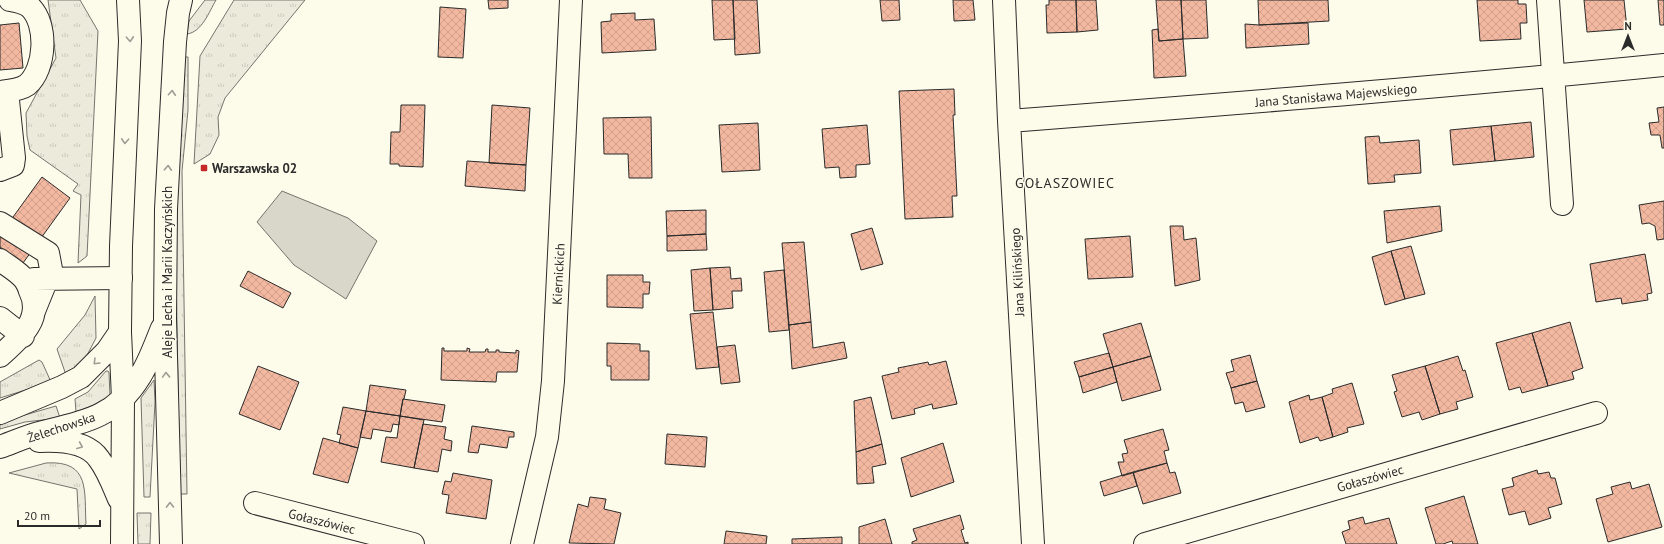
<svg xmlns="http://www.w3.org/2000/svg" width="1664" height="544" viewBox="0 0 1664 544" font-family="'PT Sans',sans-serif">
	<style>
		.grass { fill: url(#grass-tufts); stroke: #74746e }
		.water { fill: #d8d7c9; stroke: #74746e }
		.building { fill: url(#building-cross-hatch); stroke: #2b2b2b }
		.lines { fill: none; stroke-linecap: round; stroke-linejoin: round }
		.minor-casing { stroke: #2b2b2b; stroke-width: 24 }
		.major-casing { stroke: #2b2b2b; stroke-width: 24 }
		.minor { stroke: #fdfbea; stroke-width: 22 }
		.major { stroke: #fdfbea; stroke-width: 22 }
		.oneway { stroke: #9e9d94 }
		.poi-dot { fill: #c62828; stroke: #fdfbea; stroke-width: 1.5 }
		.labels { text-anchor: middle; stroke-width: 3; stroke-linejoin: round; paint-order: stroke }
		.street-label { font-size: 13px; fill: #2b2b2b; stroke: #fdfbea }
		.poi-label { font-size: 13px; font-weight: bold; fill: #2b2b2b; stroke: #fdfbea; text-anchor: start }
		.neighbourhood-label { font-size: 14px; letter-spacing: 1px; fill: #2b2b2b; stroke: #fdfbea }
	</style>
	<defs>
		<pattern id="grass-tufts" width="24" height="20" patternUnits="userSpaceOnUse"><rect width="24" height="20" fill="#ecebdb"/><path d="M3 7l-1-3M5 7V3M7 7l1-3M15 17l-1-3M17 17v-4M19 17l1-3" fill="none" stroke="#cbcabc"/></pattern>
		<pattern id="building-cross-hatch" width="8" height="8" patternUnits="userSpaceOnUse"><rect width="8" height="8" fill="#f2b8a0"/><path d="M0 0l8 8M0 8l8-8" fill="none" stroke="#d09e8a"/></pattern>
	</defs>
	<rect width="100%" height="100%" fill="#fdfbea"/>
	<path class="grass" d="M48,0H80L98,31L87,256L78,263L81,195L73,191L78,184L30,150L27,136L26,113L56,58Z
		M205,0H216C209,12 202,32 187,34L189,21Z
		M234,0H305L225,98L218,117L219,135L210,154L194,164L200,56Z
		M184,57H188V110L182,171L187,494H180L176,271L177,190Z
		M95,296L96,338L85,359L66,375L57,349L85,315Z
		M39,360L42,362L51,382L0,398V382Z
		M106,371H108L109,373L110,396L94,405L76,412L75,399L88,392Z
		M154,380L155,402L150,497H144L141,398Z
		M56,406L60,418L25,422L0,429V424L11,419Z
		M46,463C91,460 84,492 86,524L79,529L77,489L9,473Z
		M137,513H151L150,544H138Z"/>
	<path class="water" d="M282,191L348,218L377,241L346,299L294,265L257,222Z"/>
	<path class="building" d="M488,0H508V8L489,9Z
		M712,0H733L735,39L714,40Z
		M733,0H757L760,53L735,55Z
		M880,0H899L900,20L882,21Z
		M953,0H973L975,20L954,21Z
		M1049,0H1076L1077,32L1047,33L1046,5H1049Z
		M1076,0H1096L1098,30L1077,32Z
		M1156,0H1181L1183,39L1159,41Z
		M1181,0H1206L1208,38L1183,39Z
		M1258,0H1328L1329,21L1259,25Z
		M1477,0H1518V4H1526L1527,23H1520L1521,39L1480,41Z
		M1584,0H1624L1627,29L1587,32Z
		M1658,0H1664V25H1660Z
		M440,7L466,9L463,58L438,57Z
		M635,13V20L654,19L656,50L602,53L601,22L611,21V14Z
		M19,23L23,68L0,70V25Z
		M1308,23L1309,44L1246,48L1245,24L1259,25Z
		M1158,29L1159,41L1183,39L1186,76L1154,78L1152,30Z
		M954,89L955,115H953L957,196H952L953,217L905,219L899,91Z
		M401,105H425L423,167L399,166V164H390L391,132H400Z
		M492,105L530,108L526,165L489,163Z
		M1664,107V148H1662L1660,135H1651L1649,123L1659,122L1657,108Z
		M651,117L652,178H629L628,154H604L603,118Z
		M1531,122L1534,157L1495,161L1491,126Z
		M758,123L760,170L722,172L719,125Z
		M867,125L870,164L856,165V177L840,178L839,167L825,168L822,129Z
		M1491,126L1495,161L1453,165L1450,130Z
		M1379,136L1380,143L1419,140L1421,173L1394,175L1395,182L1368,184L1365,137Z
		M467,161L526,165L525,191L465,186Z
		M42,177L70,198L23,263L0,247V235Z
		M1664,201V239L1657,240L1655,226L1649,223L1642,224L1639,205Z
		M1440,206L1442,231L1387,243L1384,211Z
		M706,210V234L667,236L666,211Z
		M1170,226H1183L1184,240L1196,238L1200,280L1175,286Z
		M872,228L883,264L861,270L851,234Z
		M706,234L707,250L667,251V236Z
		M1130,236L1133,277L1088,279L1085,239Z
		M804,242L811,322L789,325L782,243Z
		M1411,246L1425,294L1405,299L1391,251Z
		M1391,251L1405,299L1385,305L1372,257Z
		M1645,254L1652,293L1647,294L1648,300L1622,304L1621,298L1596,302L1590,264Z
		M730,267L731,279L741,278L742,291H732L733,308L713,310L710,268Z
		M710,268L713,310L694,311L691,270Z
		M784,270L789,330L769,332L764,272Z
		M248,271L291,293L283,308L240,286Z
		M607,275H643V282H650L649,294H643V308L607,307Z
		M713,312L719,367L696,369L690,314Z
		M811,322L813,348L844,342L847,358L792,369L789,325Z
		M1570,322L1583,368L1572,372L1574,379L1548,386L1532,333Z
		M1141,323L1151,356L1113,367L1103,334Z
		M1532,333L1548,386L1522,393L1520,387L1509,390L1496,343Z
		M607,343L640,344V351H649V380H611V366H607Z
		M735,345L740,382L721,384L717,347Z
		M442,348H444V351H467V348L470,349L469,352H485L486,349H488V352H496V350H499V352L516,353V350L519,351L517,372H497L496,382L441,380Z
		M1109,353L1113,367L1079,377L1074,362Z
		M1250,355L1257,381L1231,388L1226,373L1234,371L1231,360Z
		M1151,356L1161,390L1122,401L1113,367Z
		M1458,356L1463,371L1465,370L1473,397L1456,402L1458,409L1440,414L1425,366Z
		M946,361L957,404L933,409L932,404L914,409L915,414L892,419L882,376L899,372L898,368L928,362L929,365Z
		M258,366L299,382L280,430L239,414Z
		M1425,366L1440,414L1422,420L1419,412L1402,417L1394,392L1397,391L1392,375Z
		M1113,367L1117,382L1083,393L1079,377Z
		M1257,381L1265,407L1246,412L1243,402L1235,404L1231,388Z
		M1352,383L1364,424L1347,428L1348,432L1333,437L1322,397L1333,393L1332,389Z
		M370,385L406,390L404,399H403L400,416L366,411Z
		M1309,395L1310,400L1322,397L1333,437L1320,441L1318,437L1300,443L1289,402Z
		M871,397L882,444L856,452L854,401Z
		M403,399L445,405L442,422L400,416Z
		M343,407L366,411L358,448L339,443L341,435L337,434Z
		M366,411L400,416L399,425L393,424L391,432L373,429L371,439L360,437Z
		M400,416L424,420L414,468L381,462L386,437L397,438Z
		M423,424L446,427L444,439L452,441L451,451L442,449L438,472L414,468Z
		M472,426L514,432V437H509L507,448L480,444L478,453L468,452Z
		M1163,429L1169,450L1164,451L1167,463L1122,476L1118,462H1124L1122,454L1128,453L1124,440Z
		M667,434L707,437L705,467L665,464Z
		M323,438L358,448L348,483L313,474Z
		M943,443L954,482L911,497L901,458Z
		M882,444L886,464L872,467L874,483L857,484L856,452Z
		M1167,463L1170,473L1175,472L1181,493L1143,504L1133,472Z
		M1537,470L1538,474L1549,472L1551,478H1555L1562,504L1548,508L1551,518L1529,525L1525,511L1509,515L1502,489L1514,486L1512,478Z
		M1133,472L1137,486L1104,496L1100,482Z
		M453,473L492,480L486,519L446,513L449,495L442,494L445,481L451,482Z
		M1630,482L1632,489L1649,484L1662,527L1608,542L1596,499L1613,494L1611,487Z
		M1464,496L1478,544H1453L1452,541L1443,544H1436L1425,508Z
		M590,497L606,499L604,509L621,513L614,544L569,543L578,504L588,507Z
		M960,515L964,529L961,530L965,543L968,542V544H912V542L917,540L913,529Z
		M1363,517L1365,524L1389,518L1397,544H1346L1342,532L1350,529L1348,521Z
		M885,519L892,544H859V527Z
		M726,531L767,536L766,544H724Z
		M842,537V544H792V539Z"/>
	<g class="lines">
		<g class="minor-casing">
			<path id="minor" d="M1004,0L1009,121L1033,544
				M1548,0L1562,204
				M0,92C8,91 20,90 27,85C46,69 48,24 30,7C25,3 16,1 10,0
				M1009,121C1227,104 1446,87 1664,65
				M0,170L13,165L14,158L7,91
				M0,223L48,253L51,269L34,311
				M0,260C8,266 19,272 25,280C27,283 29,287 30,291C44,319 19,339 0,356
				M34,279L121,278
				M0,318L23,336
				M255,503L413,544
				M522,544L547,437L553,381L571,0
				M1145,544L1596,413"/>
		</g>
		<g class="major-casing">
			<path id="major" d="M0,413L62,387L81,377L107,351L120,332
				M39,441C59,440 87,441 99,459C108,471 113,485 119,499
				M0,447C14,442 29,435 43,432C84,422 115,417 139,378C149,363 155,345 162,328
				M122,544L123,399L120,332L121,246L130,41L128,0
				M171,544L165,319L166,209L175,42L178,13L181,0"/>
		</g>
		<use href="#minor" class="minor"/>
		<use href="#major" class="major"/>
	</g>
	<defs><path id="oneway-chevron" d="M-2-3.5L2.5 0L-2 3.5" fill="none" stroke-width="1.6" stroke-linecap="round" stroke-linejoin="round"/></defs>
	<g class="oneway">
		<use href="#oneway-chevron" transform="translate(130 39) rotate(87)"/>
		<use href="#oneway-chevron" transform="translate(172 93) rotate(-86)"/>
		<use href="#oneway-chevron" transform="translate(125 141) rotate(93)"/>
		<use href="#oneway-chevron" transform="translate(168 168) rotate(-87)"/>
		<use href="#oneway-chevron" transform="translate(96 362) rotate(135)"/>
		<use href="#oneway-chevron" transform="translate(166 375) rotate(-92)"/>
		<use href="#oneway-chevron" transform="translate(80 446) rotate(23)"/>
		<use href="#oneway-chevron" transform="translate(170 505) rotate(-91)"/>
	</g>
	<rect class="poi-dot" x="200" y="164" width="8" height="8" rx="2"/>
	<g class="labels">
		<g class="street-label">
			<text transform="translate(1336 95) rotate(-5)" y="5">Jana Stanisława Majewskiego</text>
			<text transform="translate(167 272) rotate(-90)" y="5">Aleje Lecha i Marii Kaczyńskich</text>
			<text transform="translate(1017 272) rotate(-93)" y="5">Jana Kilińskiego</text>
			<text transform="translate(558 274) rotate(-87)" y="5">Kiernickich</text>
			<text transform="translate(61 427) rotate(-18)" y="5">Żelechowska</text>
			<text transform="translate(1370 478) rotate(-16)" y="5">Gołaszówiec</text>
			<text transform="translate(322 521) rotate(14)" y="5">Gołaszówiec</text>
		</g>
		<g class="poi-label">
			<text x="212" y="173">Warszawska 02</text>
		</g>
		<g class="neighbourhood-label">
			<text x="1065" y="188">GOŁASZOWIEC</text>
		</g>
	</g>
	<g transform="translate(1628 36)" stroke="#fdfbea" stroke-width="3" paint-order="stroke">
	<path d="M0-3L7 15L0 10L-7 15Z" fill="#2b2b2b"/>
	<text y="-6" font-size="11" font-weight="bold" text-anchor="middle" fill="#2b2b2b">N</text>
	</g>
	<path d="M18 520v6h82v-6" fill="none" stroke="#2b2b2b" stroke-width="2"/>
	<text x="24" y="520" font-size="12" fill="#2b2b2b" stroke="#fdfbea" stroke-width="3" paint-order="stroke">20 m</text>
</svg>
